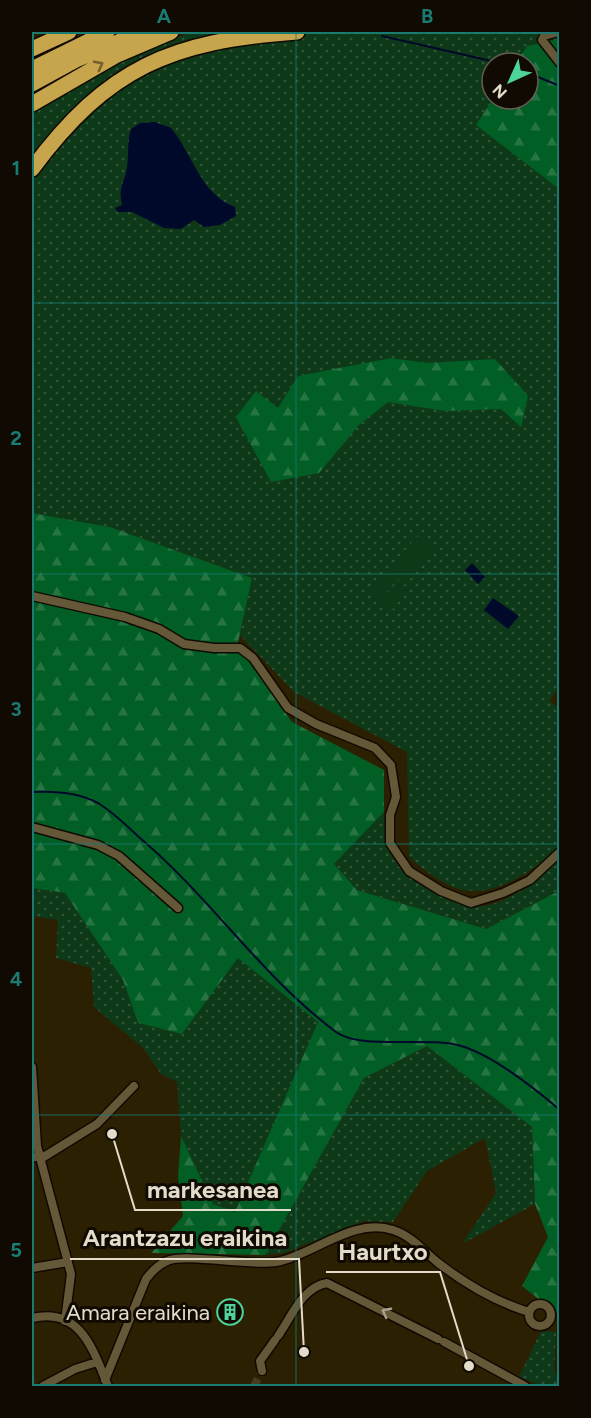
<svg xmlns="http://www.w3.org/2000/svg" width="591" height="1418" viewBox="0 0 591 1418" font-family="Figtree,sans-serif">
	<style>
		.grass { fill: url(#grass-dots) }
		.forest { fill: url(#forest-firs) }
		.garden { fill: #0d3919 }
		.water { fill: #00092a }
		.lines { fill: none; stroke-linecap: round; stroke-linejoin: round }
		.stream { stroke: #00092a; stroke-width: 2 }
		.street-tunnel { stroke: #473c20; stroke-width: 8; stroke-dasharray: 8 4; stroke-linecap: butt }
		.street-casing { stroke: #120a00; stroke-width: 11 }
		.highway-casing { stroke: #120a00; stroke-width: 18 }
		.street { stroke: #655839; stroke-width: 8 }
		.highway { stroke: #c6a54c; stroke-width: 15 }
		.oneway { stroke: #745f2b }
		.oneway2 { stroke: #aaa189 }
		.grid { fill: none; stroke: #1a7b73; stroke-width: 1.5; stroke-opacity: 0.55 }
		.labels { text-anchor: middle; stroke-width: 6; stroke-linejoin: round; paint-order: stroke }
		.poi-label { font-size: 22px; fill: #e3dccb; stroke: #100a02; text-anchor: end }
		.leader { fill: none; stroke: #e3dccb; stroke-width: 2 }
		.callout-dot { fill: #e3dccb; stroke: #100a02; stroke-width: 2 }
		.callout-label { font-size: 24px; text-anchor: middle; font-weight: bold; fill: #e3dccb; stroke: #100a02; stroke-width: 6; stroke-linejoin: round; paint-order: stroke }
		.neatline { fill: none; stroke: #1a7b73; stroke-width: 2 }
		.grid-label { font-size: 20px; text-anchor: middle; font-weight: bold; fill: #1a7b73 }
	</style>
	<defs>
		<pattern id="grass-dots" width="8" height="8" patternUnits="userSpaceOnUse" patternTransform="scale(1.5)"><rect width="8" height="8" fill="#0d3919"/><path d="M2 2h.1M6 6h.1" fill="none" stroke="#305539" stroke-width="1.8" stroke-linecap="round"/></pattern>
		<pattern id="forest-firs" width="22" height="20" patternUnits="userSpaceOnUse" patternTransform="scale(1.5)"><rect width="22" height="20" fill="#015e24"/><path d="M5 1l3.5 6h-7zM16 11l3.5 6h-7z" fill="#267442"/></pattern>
	</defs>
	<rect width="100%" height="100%" fill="#2c2002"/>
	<path class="grass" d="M191,32H559V39L528,46L516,63H492L493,99L476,125L559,189L560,685L549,701L559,708L560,845C540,868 500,893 470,891C449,890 424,870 409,857L407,752L294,692L240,635L252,578L110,527L32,513V112L116,61Z
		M384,812C387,855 393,872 434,891C444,895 457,904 468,906C502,911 537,880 559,859V891L486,929L357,890L334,864Z
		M32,888L65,893L123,980L138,1023L182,1034L238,957L318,1022L235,1212L213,1204L181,1136L177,1082L161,1074L143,1048L94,1007L91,968L56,958L58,920L32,916Z
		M427,1046L532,1127L535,1204L462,1244L496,1193L485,1138L427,1171L393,1222L364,1221L284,1253L265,1255L364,1078Z
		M541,1331L556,1332L554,1372L559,1374V1386H543L519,1377Z"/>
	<path class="forest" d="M559,39V189L476,125L493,99H528V63H516L527,46Z
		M391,358L428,363L495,359L528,396L521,427L501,409L445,411L388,402L359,425L319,473L271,482L236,417L256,391L278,408L298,376Z
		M32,513L110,527L252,578L236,652L247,659L292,722L384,770V812L334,864L357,890L486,929L559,891V1315L522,1286L548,1237L535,1204L532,1127L427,1046L364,1078L265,1255L151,1253L183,1216L178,1177L181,1136L213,1204L235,1212L318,1022L238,958L182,1034L138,1023L123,980L65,893L32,888Z"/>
	<path class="garden" d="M417,536L434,551L405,585L388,570Z
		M385,574L395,582L380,600L370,593Z
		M398,584L408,591L392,610L382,602Z"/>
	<path class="water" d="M155,122L171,128C193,154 200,194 235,207L236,216L220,225L204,227L194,220L181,229L164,228L132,212H118L115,208L122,205C118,186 124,185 127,168C129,155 127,142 131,129L140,123Z
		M472,563L485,577L478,584L465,570Z
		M493,598L519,616L508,629L484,610Z"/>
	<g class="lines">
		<path class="stream" d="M382,36L500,63
			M528,73L560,86
			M32,792C53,791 78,792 98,803C113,812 127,826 140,838C211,898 261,976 336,1032C360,1050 429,1036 461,1046C493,1055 534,1088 560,1110"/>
		<path class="street-tunnel" d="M254,1386L262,1371"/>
		<g class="street-casing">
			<path id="street" d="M558,32L544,36L542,40L560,63
				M32,596L125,617L159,629L184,644L214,648H240L253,658L288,708L316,724L375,748L391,765L396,797L390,815V843L409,871L441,891L471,903L503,893L530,880L560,852
				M32,827L98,845L119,856L178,908
				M32,1067L37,1146L71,1274L65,1321
				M32,1158L41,1155
				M42,1158L97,1124L134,1086
				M32,1268L68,1262
				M529 1315a11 11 0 1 1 22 0a11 11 0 1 1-22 0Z
				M32,1318C81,1307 93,1350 108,1386
				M278,1336C291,1318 302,1287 327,1283L438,1339
				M444,1342L525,1386
				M262,1371L260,1361L275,1340
				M105,1380L146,1279C152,1271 158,1265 167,1261C186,1253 248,1266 276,1262C314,1255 352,1217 393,1230C410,1235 424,1251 437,1262C464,1283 496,1302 529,1312
				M43,1386L75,1369L97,1362"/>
		</g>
		<g class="highway-casing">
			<path id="highway" d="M32,49L69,32
				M32,69L107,32
				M32,84L78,59L142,32
				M32,104L117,55L171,32
				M32,169C108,67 171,41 297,32"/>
		</g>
		<use href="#street" class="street"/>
		<use href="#highway" class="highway"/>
	</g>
	<defs><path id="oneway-chevron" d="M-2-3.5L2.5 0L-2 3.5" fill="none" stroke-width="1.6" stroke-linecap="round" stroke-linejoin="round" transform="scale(1.5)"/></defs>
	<use class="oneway" href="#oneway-chevron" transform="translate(99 65) rotate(-28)"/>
	<use class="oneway2" href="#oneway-chevron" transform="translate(386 1312) rotate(-152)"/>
	<path class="grid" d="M296,32V1386M32,303H560M32,574H560M32,844H560M32,1115H560"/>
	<defs>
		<g id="building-ring" transform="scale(1.35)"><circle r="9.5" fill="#100a02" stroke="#4ed399" stroke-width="1.5"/><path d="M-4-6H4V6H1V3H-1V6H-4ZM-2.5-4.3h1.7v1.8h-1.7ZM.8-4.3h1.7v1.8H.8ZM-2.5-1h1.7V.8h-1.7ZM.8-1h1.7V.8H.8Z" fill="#4ed399"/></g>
	</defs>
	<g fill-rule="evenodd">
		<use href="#building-ring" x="230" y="1312"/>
	</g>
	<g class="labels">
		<g class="poi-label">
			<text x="210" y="1320">Amara eraikina</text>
		</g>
	</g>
	<path class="leader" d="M112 1134L135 1210H291M304 1352L299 1259H70M469 1366L440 1272H326"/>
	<g class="callout-dot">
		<circle cx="112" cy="1134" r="6"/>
		<circle cx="304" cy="1352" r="6"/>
		<circle cx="469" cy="1366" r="6"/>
	</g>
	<g class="callout-label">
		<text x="213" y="1198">markesanea</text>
		<text x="185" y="1246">Arantzazu eraikina</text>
		<text x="383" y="1260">Haurtxo</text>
	</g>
	<rect width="591" height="1418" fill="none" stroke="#100a02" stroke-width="66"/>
	<g transform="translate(510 81) rotate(225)"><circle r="28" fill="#100a02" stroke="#645e52" stroke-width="1.5"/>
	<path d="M0-4.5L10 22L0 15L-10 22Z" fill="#4ed399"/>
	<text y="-9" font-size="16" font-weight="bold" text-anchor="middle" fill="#e3dccb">N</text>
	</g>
	<rect x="33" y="33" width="525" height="1352" class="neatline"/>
	<g class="grid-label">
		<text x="164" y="23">A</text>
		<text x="427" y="23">B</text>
		<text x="16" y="175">1</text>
		<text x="16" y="445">2</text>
		<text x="16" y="716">3</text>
		<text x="16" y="986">4</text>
		<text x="16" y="1257">5</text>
	</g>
</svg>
